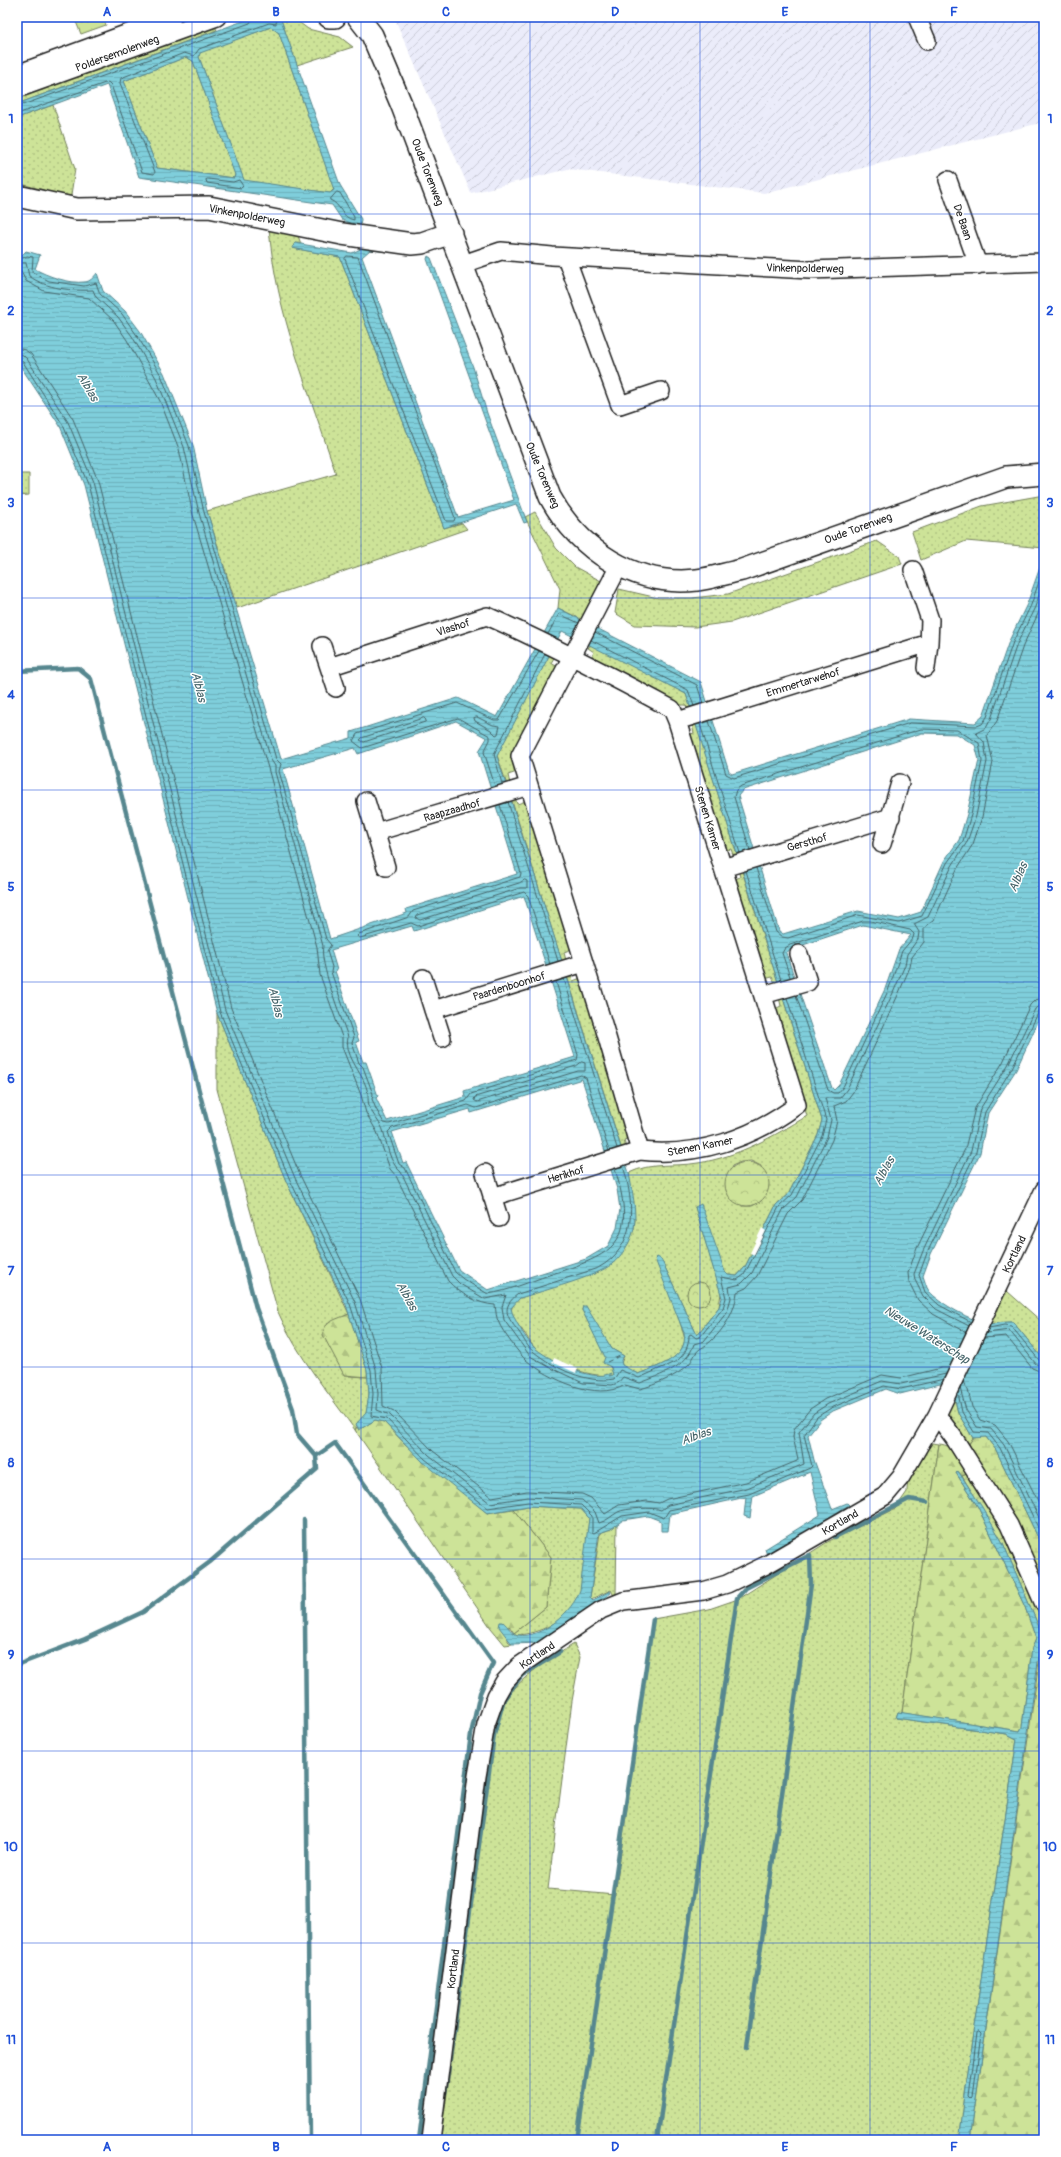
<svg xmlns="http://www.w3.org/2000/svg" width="1061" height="2157" viewBox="0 0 1061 2157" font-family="Pangolin,sans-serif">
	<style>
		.industrial { fill: url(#industrial-furrows) }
		.grass { fill: url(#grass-dots); stroke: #74805a; fill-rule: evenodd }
		.forest { fill: url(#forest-firs); stroke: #74805a }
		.wetland { fill: url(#wetland-marsh); stroke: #74805a }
		.park { fill: url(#park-crowns); stroke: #74805a }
		.water { fill: url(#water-rules); stroke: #57878f; fill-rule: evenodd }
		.pier { fill: #fff }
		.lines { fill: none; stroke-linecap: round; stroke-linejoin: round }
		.shore { stroke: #446368; stroke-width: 1 }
		.stream { stroke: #57878f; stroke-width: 4.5 }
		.ferry { stroke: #446368; stroke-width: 1; stroke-dasharray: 5 4; stroke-linecap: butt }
		.minor-casing { stroke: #1c1c1c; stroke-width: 20 }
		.tertiary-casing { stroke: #1c1c1c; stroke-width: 24 }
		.minor { stroke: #fff; stroke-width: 17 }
		.tertiary { stroke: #fff; stroke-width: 21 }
		.grid { fill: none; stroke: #1d4ed8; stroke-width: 1; stroke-opacity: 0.55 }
		.labels { text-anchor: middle; stroke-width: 3; stroke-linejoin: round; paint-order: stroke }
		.street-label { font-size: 11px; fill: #1c1c1c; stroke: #fff }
		.water-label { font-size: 12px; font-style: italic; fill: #446368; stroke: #fff }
		.neatline { fill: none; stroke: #1d4ed8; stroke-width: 1.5 }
		.grid-label { font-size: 13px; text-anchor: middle; font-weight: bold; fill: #1d4ed8 }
	</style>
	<defs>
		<pattern id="industrial-furrows" width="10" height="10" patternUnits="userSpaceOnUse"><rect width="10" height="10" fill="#ebecfa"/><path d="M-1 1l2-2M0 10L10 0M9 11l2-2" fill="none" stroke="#c9cad6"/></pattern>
		<pattern id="grass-dots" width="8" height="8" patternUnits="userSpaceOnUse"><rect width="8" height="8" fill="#cde398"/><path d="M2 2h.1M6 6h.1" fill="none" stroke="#afc282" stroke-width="1.8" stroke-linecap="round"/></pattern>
		<pattern id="forest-firs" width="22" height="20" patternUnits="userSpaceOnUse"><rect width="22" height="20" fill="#cde398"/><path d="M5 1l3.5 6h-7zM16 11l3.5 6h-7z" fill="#afc282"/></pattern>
		<pattern id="wetland-marsh" width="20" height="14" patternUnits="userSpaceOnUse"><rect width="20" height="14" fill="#cde398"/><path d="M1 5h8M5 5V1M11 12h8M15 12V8" fill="none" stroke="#afc282"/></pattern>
		<pattern id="park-crowns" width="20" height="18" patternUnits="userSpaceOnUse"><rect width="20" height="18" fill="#cde398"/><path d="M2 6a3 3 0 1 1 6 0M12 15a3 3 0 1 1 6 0" fill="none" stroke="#afc282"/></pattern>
		<pattern id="water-rules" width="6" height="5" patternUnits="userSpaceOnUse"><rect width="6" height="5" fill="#7fcedb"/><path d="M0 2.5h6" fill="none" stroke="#6db0bb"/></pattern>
	</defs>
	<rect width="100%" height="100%" fill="#fff"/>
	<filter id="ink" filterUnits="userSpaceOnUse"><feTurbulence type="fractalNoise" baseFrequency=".025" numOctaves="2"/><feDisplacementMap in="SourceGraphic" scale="8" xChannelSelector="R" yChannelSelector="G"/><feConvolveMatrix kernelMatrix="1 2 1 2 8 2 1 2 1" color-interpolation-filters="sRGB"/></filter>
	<g filter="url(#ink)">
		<path class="industrial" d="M394,17H1044V122L764,193L568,169L471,193Z"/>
		<path class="grass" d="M280,17H292L308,29L340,37L353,47L297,65Z
			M213,23L217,30L17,104V96Z
			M271,27L279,33L334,189L330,193L244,181L199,57L200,52Z
			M186,57L193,61L235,174L234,178L157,168L124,81Z
			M53,105L75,169L70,201L43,197L44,190L17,183V118Z
			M269,227L297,233L301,244L295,243L292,248L340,257L444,528L462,523L467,529L237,608L207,511L336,474C310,393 275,312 269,227Z
			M17,474H29V495L17,496Z
			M1044,495V548L966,541L921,560L912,532L982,506Z
			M535,512L556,548L575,567L601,581L581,619L558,608L560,589L525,517Z
			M877,541L899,556L902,564L732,622L695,627L635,625L615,613L619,589L658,598H692L728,594Z
			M591,644L686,694L692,710L688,711L686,705H681L591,658L594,652L588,648Z
			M550,653L555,656L551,663L558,667L511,755L517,772L508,775L510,784L507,785L497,755Z
			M696,724L737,854L733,855L731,849L725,851L688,735L694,733L692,725Z
			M515,797L517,804L526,801L572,949L564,952L566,961L562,962L511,798Z
			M741,868L778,982L775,983L772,977L765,979L733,880L740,877L738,869Z
			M571,975L573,981L581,978L632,1137L624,1140L626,1148L622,1150L567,976Z
			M782,995L822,1120L818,1135L789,1193L776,1205L745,1267L737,1276L728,1275L725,1272L695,1207L721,1293L719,1307L697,1335L661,1259L685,1339C682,1361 655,1367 638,1374L624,1368L621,1363L624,1356L612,1349L583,1306L582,1310C587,1320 614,1371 613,1375C596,1379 552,1365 535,1348C530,1343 527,1336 522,1330C512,1317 505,1310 520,1298L599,1272L628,1244L634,1229L635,1220L629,1173C651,1162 675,1167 698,1163C738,1157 774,1136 807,1116L775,1009L781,1006L779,997ZM751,1161L761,1166V1201L752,1206H742L732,1166L741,1162Z
			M217,1013L286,1181L349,1314L327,1324L349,1376L368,1377C369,1388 370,1402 366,1413C363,1421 351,1424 358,1434C330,1395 297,1356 278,1312L217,1089Z
			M1007,1291L1042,1322L1044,1320V1360L1013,1322L990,1324Z
			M954,1395L958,1413L973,1438L969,1444L945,1411Z
			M933,1443L939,1444L902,1713L898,1712L896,1718L1007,1734L1017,1739L972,2040L960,2134L962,2140H440C455,2043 467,1946 478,1849C483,1812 486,1731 505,1701C521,1675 549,1660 574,1644L580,1657L572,1701L548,1889L615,1895L653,1619L709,1609L738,1599L829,1541L895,1509L907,1492C906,1477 922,1455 933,1443Z
			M971,1472L1022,1565L1044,1615V1639L1003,1543L962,1476Z
			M528,1506L581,1509L589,1518C587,1537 585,1586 577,1601C565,1621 539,1634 517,1635L514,1633L546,1607L551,1557L513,1509Z
			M617,1524L616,1596H614L611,1590L591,1599L590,1597L600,1533L611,1529Z"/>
		<path class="forest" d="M349,1314L367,1370L368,1377L344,1375L323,1335C323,1321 338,1319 349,1314Z
			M375,1420L384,1422L405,1444L487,1513L513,1509L551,1557L546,1607L514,1633L509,1626L508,1641L512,1644L505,1645L491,1628L355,1430L357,1427L359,1430Z
			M939,1444C955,1445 963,1460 971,1472L962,1476L958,1471L956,1473L978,1507L1025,1607L1036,1639L1032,1648L1022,1727L1020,1731L902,1713Z
			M1040,1655H1044V2140H970Z"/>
		<path class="wetland" d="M982,1436L986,1437L996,1450L1044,1550V1584L969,1444L973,1438Z"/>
		<path class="park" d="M74,17H103L106,25L81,34Z
			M725 1184a22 22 0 1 1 44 0a22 22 0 1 1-44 0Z
			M687 1294a12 12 0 1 1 24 0a12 12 0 1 1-24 0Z"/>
		<path class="water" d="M254,17H280L340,185L361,219L360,227L342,220L332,205L139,177L107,85L17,118V104ZM271,27L279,33L334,190L330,193L244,180L199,57L200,53ZM186,57L193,61L235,175L234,178L157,168L124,81Z
			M295,243L352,253L365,247L391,249V252L370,250L362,257L458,517L514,500L427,259L428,256L431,258L473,367L487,413L527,522L524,523L516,504L444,528L340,257L292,248Z
			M26,251L40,255L35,269C47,276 70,284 84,282C90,282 94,277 97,273L103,291L125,311L140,331L164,373L193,445L207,511L281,759L351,738V732L458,698L497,717L558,608L701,682L729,772L732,774L909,719L975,723L983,716L1009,641L1027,604L1044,556V1009L1016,1070L988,1113L980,1153L931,1254L923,1276C925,1281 926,1287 929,1291C939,1303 973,1322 989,1324C997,1324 1004,1321 1013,1322L1044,1360V1550L996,1450L986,1437L973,1438L958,1413L954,1395L944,1383L900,1394L886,1389L833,1411L820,1420L808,1435L814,1460L832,1509L847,1503L849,1505L767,1555L765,1549L820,1515L810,1472L753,1496L750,1518L744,1516L746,1497L670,1514L668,1531H661V1521L648,1516L623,1520L611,1529L599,1533L590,1597L593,1600L610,1591L611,1593L540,1643L512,1644L499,1627L500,1622H503C508,1626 512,1634 518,1635C542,1639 573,1611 580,1590L589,1518L581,1509L528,1506L487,1513L423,1462L384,1422L375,1420L359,1430L356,1424L366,1413L369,1394L367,1370L346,1305L286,1181L217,1013L84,485L60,426L17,361V253L22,255ZM562,631L686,694L822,1120L818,1135L789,1193L776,1205L745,1267L737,1276L728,1275L725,1272L701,1204L695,1207L722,1298L719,1307L697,1335L661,1259L657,1257L655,1259L684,1333C689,1358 656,1367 638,1374L622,1365L621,1360L624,1356L612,1349L586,1306H583L582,1310L605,1357L603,1363L611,1367L613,1375L609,1376L611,1373C592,1383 552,1361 536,1349C528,1343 512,1317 511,1308L520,1298C542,1291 596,1277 612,1264C622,1256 632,1240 634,1228C637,1211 632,1190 629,1173L497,756ZM456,721L487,738L479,751L517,874L406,909L407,913L330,939L283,769L355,748L358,754ZM922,733L957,734L975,745L979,760L967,814L959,840L944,861L921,912L899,919L858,911L783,934L779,931L738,796L743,790ZM524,896L575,1057L464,1091L465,1097L387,1121L376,1098L378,1096L366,1062H363L356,1042L359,1041L335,971L337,970L331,950L412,926L414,931ZM863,925L911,935L899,949L885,989L839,1085L834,1090L832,1088L786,953L791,949ZM582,1079L617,1189L620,1209L617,1228L608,1246L586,1259L488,1290L459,1270L406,1162L403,1163L392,1132L470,1109L471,1113Z
			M958,1471L982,1507L1003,1543L1044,1639V1655H1040L1038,1662L970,2140H962L960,2134L972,2040L1017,1739L1007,1734L896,1718L898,1712L1020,1731L1022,1727L1032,1648L1036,1639L1025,1607L978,1507L956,1473Z"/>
		<path class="pier" d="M762,1228L766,1231L755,1255L750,1253Z
			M554,1358L578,1369L576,1373L552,1362Z"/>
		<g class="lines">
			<path class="shore" d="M17,107L250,23L253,17
				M17,114L108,82L111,85L142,172L154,174L155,172L120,83L121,78L184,53L194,56L199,49L269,23L276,24L277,17
				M208,179L233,182L239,180L243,186L241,188L207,183L206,180Z
				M337,192L340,193L354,217V220C341,218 341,204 330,200Z
				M347,256L358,257L455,518L454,521H446L345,259Z
				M17,257L23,258L27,256L33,257L32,272L49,281L84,286L96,283L100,294L122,314L136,334L161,375L189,446L204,512L276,759L281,764L279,771L326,939L331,945L327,951L332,967L331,972L354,1037L352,1043L359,1063L363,1067L373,1094L372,1099L376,1109L384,1123L389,1124L466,1101L471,1094L577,1060L578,1055L556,982
				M17,263H26L29,276C47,289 72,291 93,290L96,297L118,317L132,336L156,378L184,447L199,513L271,760L275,766V772L323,946C319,963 341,1017 348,1037C344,1058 365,1074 368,1094C368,1100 368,1106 372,1112C374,1116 382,1126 383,1130C387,1143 389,1163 401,1172L452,1276L460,1284L485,1299L506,1295L502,1307L504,1320L530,1356L549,1367L583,1383L612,1385L618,1383L623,1377L640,1383C661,1375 687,1367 694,1344L704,1341L727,1312L731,1298L729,1287L741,1284L752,1273L783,1210L797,1197L827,1137L831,1120L825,1098H840L847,1089L893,993L905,965L907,954L918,939L919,932L914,924L928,917L952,866L967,842L976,816L987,761L984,742L976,733L986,728L991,719L1017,644L1035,607L1044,582
				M17,269L20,270L26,281L44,291L89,298L114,321L127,340L160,401L179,449L193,515L268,768L317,947L320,975L342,1037V1047L361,1095L366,1113L377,1132L390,1169L396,1176L448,1281C460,1294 478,1304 495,1305C496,1311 496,1318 499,1323C502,1331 520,1355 526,1360C549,1379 598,1402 625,1385L640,1389C655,1385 678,1376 689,1364C693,1360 695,1352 700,1349C719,1338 735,1315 737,1292L746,1288L757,1276L788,1214L802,1200L832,1140L837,1121L834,1106L846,1101L853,1092L898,995L910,967L912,957L924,942V928L934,920L957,869L973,844L982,817L993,762L987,735L997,721L1023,646L1044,601
				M17,348L25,350L31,354L73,419L98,481L231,1008L300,1175L360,1299L382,1368L383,1406L394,1411L433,1451L492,1497L527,1491L582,1494L591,1498L605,1514L619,1505L647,1501L659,1503L667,1499L746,1482L797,1461L798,1459L793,1437L794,1429L810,1409L825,1399L882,1375L901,1378L941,1368H949
				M17,354L23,355L27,359L68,422L93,482L225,1010L295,1178L355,1302L376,1369L378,1394L377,1410L390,1415L429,1455L490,1503L528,1497L582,1500L595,1512L599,1523C607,1521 611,1516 618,1512C625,1508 654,1507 661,1510L668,1505L747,1488L804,1464L799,1432L814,1413L828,1404L882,1381L901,1384L946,1374
				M17,359L23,362L63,425L88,484L220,1012L290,1180L350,1304L371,1370L373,1394L371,1416L387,1419L425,1459L488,1508L528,1502L581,1505L592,1516V1532L594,1533L622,1516L649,1512L664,1518L669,1510L749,1494L810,1468L812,1466L804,1435L817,1417L831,1408L884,1386L901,1389L944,1379
				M595,632L697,685L703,703
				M548,634L559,614L579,623
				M591,640L688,690L694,706
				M477,717L493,725L500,726L498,734L496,735L491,730L475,721L474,718Z
				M424,718L426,720L425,722L364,742L360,740L362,738Z
				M709,721L726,774L734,778L910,723L977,726L982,724L987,717L1013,642L1031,605L1044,567
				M700,724L740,853
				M502,784L494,754L545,654
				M495,786L484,752L490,740V736L458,718L362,748L353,741L357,734L457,703L494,720H499L539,651
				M508,802L558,961
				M500,805L521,873L520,877L413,911L409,917L359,934L357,936L360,938L411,923L418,926L524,892L528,896L550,964
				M750,850L734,797L736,790L741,786L921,729L957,730L979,743L982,761L971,815L963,841L947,863L922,916L899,923L858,915L788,938L782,937L776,932L756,868
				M746,871L781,980
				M525,880L527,881V888H520L420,920L416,918L417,915L519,883Z
				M790,977L782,953L785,948L790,945L863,921H870L910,930L914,934L913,938L902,951L888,991L843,1087L838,1093H833L828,1090L796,995
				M564,979L617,1148
				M582,1062L585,1063V1071H578L477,1102L474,1100L475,1097L576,1066Z
				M609,1151L586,1078L581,1075L476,1108L468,1105L392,1128L388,1132L399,1164L405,1168L455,1272L463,1279L488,1294C508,1291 529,1282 549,1275C615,1254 638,1244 615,1169
				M623,1166C635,1204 637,1247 598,1268L518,1294C500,1308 507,1317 519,1332C524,1339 527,1347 534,1352C554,1368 587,1384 614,1379L620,1370L639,1378L677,1361C685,1354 689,1346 689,1335L691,1334L696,1338L700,1337L723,1308L726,1298L721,1277L737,1280L744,1275L779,1207L792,1195L822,1136L826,1120L787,998
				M971,1322L939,1305L925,1292L919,1275L927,1253L976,1152L985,1112L1012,1068L1039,1011L1044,1009
				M969,1326L936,1309L923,1296L915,1280L914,1274L923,1251L971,1151L980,1109L1008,1065L1035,1009L1044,1004
				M989,1328L1004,1325L1011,1326L1039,1360L1044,1362
				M966,1332L933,1314L918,1300L909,1282L908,1273L917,1248L965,1149L975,1108L1003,1062L1030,1005L1035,1000L1044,998
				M987,1333L1009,1330L1036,1364L1044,1367
				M984,1338L1006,1336L1032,1368L1044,1373
				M963,1382L968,1390L972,1407L980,1420L995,1425L1008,1441L1044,1513
				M960,1388L966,1410L977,1427L991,1429L1004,1445L1044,1528
				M958,1393L962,1412L974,1432L988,1433L1000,1448L1044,1540
				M979,2032L981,2034L973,2096L971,2098L969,2096L976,2041L977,2033Z"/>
			<path class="stream" d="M17,671L78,668L91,679L256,1308L293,1409L297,1434L316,1456L317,1469L210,1562L143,1612L85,1639L17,1665
				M316,1456L335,1443L493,1663L480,1693L471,1734L419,2140
				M304,1520L310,2140
				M835,1537L909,1499L927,1502
				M445,2093L494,1735L504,1699L522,1675L560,1652
				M577,2140L653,1619
				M657,2140L737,1598L746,1588L810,1555L811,1584L747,2047"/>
			<path class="ferry" d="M607,1362L620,1356"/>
			<g class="minor-casing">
				<path id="minor" d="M917,17L927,41
					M17,74L172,17
					M17,89L217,17
					M948,180L978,265
					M566,257L620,405L661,391
					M463,264L501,251L552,256L810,270L1044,262
					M322,646L336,688
					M329,667L487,616C550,644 611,676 672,709L677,721L797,1105C752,1139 697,1157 640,1151L604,1027L520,756L619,566
					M926,668L929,643
					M677,721L929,643L930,620L913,570
					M366,801L386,867
					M376,832L529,786
					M882,844L900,783
					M723,868L891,817
					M423,978L442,1038
					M763,995L808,982L799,954
					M433,1010L584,963
					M485,1173L499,1218
					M492,1197L640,1151
					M937,1415L954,1438L1009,1525L1044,1604
					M431,2140L477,1776L486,1724L496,1696L504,1682L519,1666L601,1610L623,1601L703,1591L727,1584L766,1565L885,1496L901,1477L937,1415L1044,1190"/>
			</g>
			<g class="tertiary-casing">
				<path id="tertiary" d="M329,17H335
					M358,17L372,35L402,106L550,497C579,550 635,587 697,580C713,578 727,573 742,570L1006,477L1044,474
					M17,196L77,209L209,207L342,234L412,244L422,243L451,233"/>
			</g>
			<use href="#minor" class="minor"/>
			<use href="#tertiary" class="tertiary"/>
		</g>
	</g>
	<path class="grid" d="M192,17V2140M361,17V2140M530,17V2140M700,17V2140M870,17V2140M17,214H1044M17,406H1044M17,598H1044M17,790H1044M17,982H1044M17,1175H1044M17,1367H1044M17,1559H1044M17,1751H1044M17,1943H1044"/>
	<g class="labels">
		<g class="street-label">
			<text transform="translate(117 53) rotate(-20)" y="4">Poldersemolenweg</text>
			<text transform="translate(428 172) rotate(69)" y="4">Oude Torenweg</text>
			<text transform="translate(247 215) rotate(11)" y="4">Vinkenpolderweg</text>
			<text transform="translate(963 222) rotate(71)" y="4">De Baan</text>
			<text transform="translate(805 268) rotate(1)" y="4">Vinkenpolderweg</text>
			<text transform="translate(543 475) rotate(67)" y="4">Oude Torenweg</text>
			<text transform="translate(858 528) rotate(-20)" y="4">Oude Torenweg</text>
			<text transform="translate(453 627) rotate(-18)" y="4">Vlashof</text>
			<text transform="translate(803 682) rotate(-17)" y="4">Emmertarwehof</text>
			<text transform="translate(452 810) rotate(-16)" y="4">Raapzaadhof</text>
			<text transform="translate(708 818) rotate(73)" y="4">Stenen Kamer</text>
			<text transform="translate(807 842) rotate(-16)" y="4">Gersthof</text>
			<text transform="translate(509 986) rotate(-17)" y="4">Paardenboonhof</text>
			<text transform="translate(700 1146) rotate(-11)" y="4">Stenen Kamer</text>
			<text transform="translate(566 1174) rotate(-17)" y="4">Herikhof</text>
			<text transform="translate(1014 1254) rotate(-64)" y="4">Kortland</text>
			<text transform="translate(840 1522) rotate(-30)" y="4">Kortland</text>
			<text transform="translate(537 1655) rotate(-34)" y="4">Kortland</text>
			<text transform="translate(453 1969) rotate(-83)" y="4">Kortland</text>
		</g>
		<g class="water-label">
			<text transform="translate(88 387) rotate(60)" y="4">Alblas</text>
			<text transform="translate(199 687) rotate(76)" y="4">Alblas</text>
			<text transform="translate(1018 877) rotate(-67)" y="4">Alblas</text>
			<text transform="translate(276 1002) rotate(76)" y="4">Alblas</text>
			<text transform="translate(884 1171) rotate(-61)" y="4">Alblas</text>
			<text transform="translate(407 1296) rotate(61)" y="4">Alblas</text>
			<text transform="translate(927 1335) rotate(32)" y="4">Nieuwe Waterschap</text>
			<text transform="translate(696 1436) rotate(-20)" y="4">Alblas</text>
		</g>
	</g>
	<rect width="1061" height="2157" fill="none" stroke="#fff" stroke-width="44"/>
	<rect x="22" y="22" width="1017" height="2113" class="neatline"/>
	<g class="grid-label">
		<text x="107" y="16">A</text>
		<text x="276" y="16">B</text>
		<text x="446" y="16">C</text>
		<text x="615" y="16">D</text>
		<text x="785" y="16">E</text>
		<text x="954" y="16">F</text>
		<text x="11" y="123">1</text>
		<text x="1050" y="123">1</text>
		<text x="11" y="315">2</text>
		<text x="1050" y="315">2</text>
		<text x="11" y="507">3</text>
		<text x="1050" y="507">3</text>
		<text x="11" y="699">4</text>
		<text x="1050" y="699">4</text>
		<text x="11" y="891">5</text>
		<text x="1050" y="891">5</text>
		<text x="11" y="1083">6</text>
		<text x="1050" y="1083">6</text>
		<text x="11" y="1275">7</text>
		<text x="1050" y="1275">7</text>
		<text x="11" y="1467">8</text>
		<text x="1050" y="1467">8</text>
		<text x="11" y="1659">9</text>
		<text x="1050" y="1659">9</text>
		<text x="11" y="1851">10</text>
		<text x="1050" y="1851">10</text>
		<text x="11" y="2044">11</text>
		<text x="1050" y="2044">11</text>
		<text x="107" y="2151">A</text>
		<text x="276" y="2151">B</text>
		<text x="446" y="2151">C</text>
		<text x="615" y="2151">D</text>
		<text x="785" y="2151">E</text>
		<text x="954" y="2151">F</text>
	</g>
</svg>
